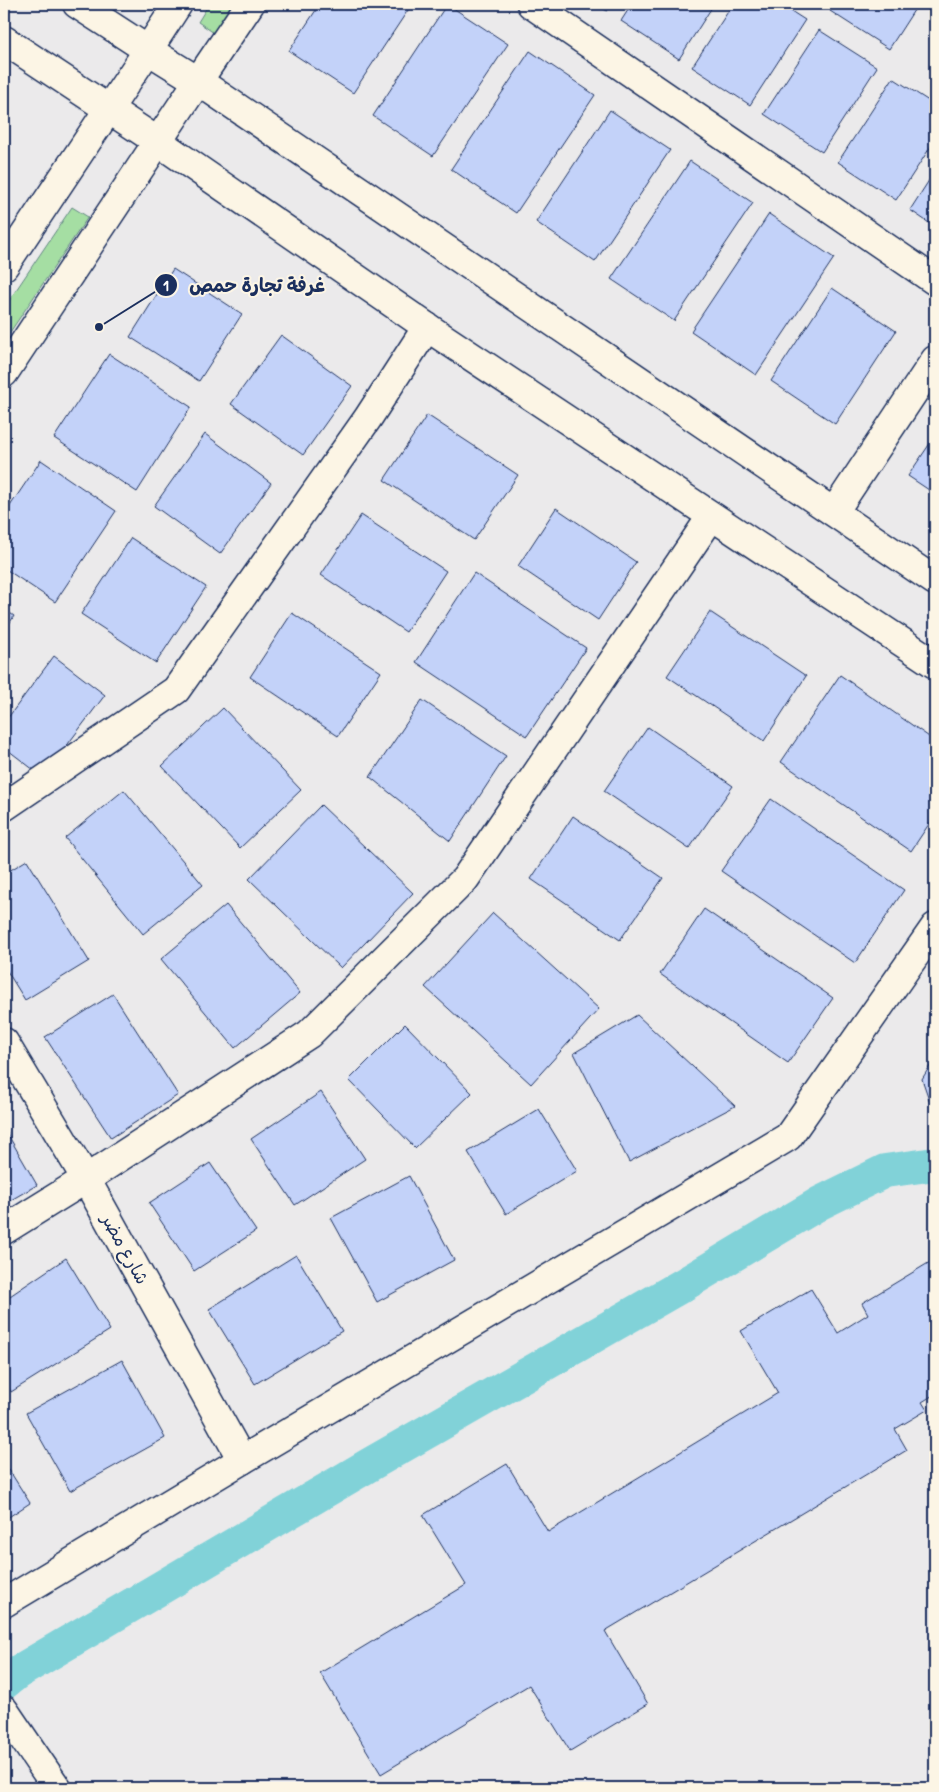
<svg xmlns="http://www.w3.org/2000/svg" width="939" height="1792" viewBox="0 0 939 1792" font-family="'Patrick Hand','Playpen Sans Arabic',sans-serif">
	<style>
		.green { fill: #a5dea3; stroke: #608680 }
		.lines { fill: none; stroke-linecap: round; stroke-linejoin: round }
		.canal { stroke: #81d2d8; stroke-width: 34 }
		.building { fill: #c3d2f9; stroke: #1b2f5e }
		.minor-casing { stroke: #1b2f5e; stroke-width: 31 }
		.secondary-casing { stroke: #1b2f5e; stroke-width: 31 }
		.trunk-casing { stroke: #1b2f5e; stroke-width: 31 }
		.minor { stroke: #fcf5e5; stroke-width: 28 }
		.secondary { stroke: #fcf5e5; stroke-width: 28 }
		.trunk { stroke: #fcf5e5; stroke-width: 28 }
		.labels { text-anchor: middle; stroke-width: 4; stroke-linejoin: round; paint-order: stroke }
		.street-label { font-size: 18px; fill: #1b2f5e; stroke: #fcf5e5 }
		.leader { fill: none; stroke: #1b2f5e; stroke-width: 2 }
		.callout-dot { fill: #1b2f5e; stroke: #fcf5e5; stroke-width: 2 }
		.mark-label { font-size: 15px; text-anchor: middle; font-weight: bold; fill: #fff }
		.callout-label { font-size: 19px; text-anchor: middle; font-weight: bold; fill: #1b2f5e; stroke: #fcf5e5; stroke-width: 4; stroke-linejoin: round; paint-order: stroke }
	</style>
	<rect width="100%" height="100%" fill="#ebeaeb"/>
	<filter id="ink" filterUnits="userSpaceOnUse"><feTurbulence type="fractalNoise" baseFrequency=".02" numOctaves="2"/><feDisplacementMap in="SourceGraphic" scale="10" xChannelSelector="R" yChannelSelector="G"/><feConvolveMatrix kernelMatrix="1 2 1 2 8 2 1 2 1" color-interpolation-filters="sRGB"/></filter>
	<g filter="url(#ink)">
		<path class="green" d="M209,4H233L214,33L198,22Z
			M72,207L88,217L4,341V308Z"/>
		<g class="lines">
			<path class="canal" d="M4,1683L18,1672L369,1465L683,1285L820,1203L885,1171L935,1164"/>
		</g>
		<path class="building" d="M320,4H412L353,93L289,51Z
			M447,4L508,44L433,156L373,116Z
			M596,4H612L607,11Z
			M632,4H714L679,59L621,21Z
			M733,4H780L805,20L750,105L692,67Z
			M835,4H918L889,49L830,11Z
			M819,30L877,67L822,152L764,114Z
			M530,51L595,95L516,213L451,169Z
			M893,78L935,105V140L896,200L838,162Z
			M610,110L670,150L595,262L536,222Z
			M690,161L753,203L674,321L611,279Z
			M935,171V227L910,210Z
			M769,214L834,258L756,375L691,331Z
			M173,269L242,314L199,381L130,337Z
			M832,288L896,331L835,424L771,381Z
			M281,335L352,386L303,455L231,404Z
			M109,354L191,407L137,492L54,438Z
			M427,415L518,475L474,540L384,480Z
			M205,434L271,483L220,554L154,506Z
			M935,436V494L908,476Z
			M41,460L116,511L55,602L4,568V515Z
			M556,508L636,562L598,620L518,566Z
			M361,515L446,571L406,632L321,575Z
			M131,538L206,587L156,663L81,614Z
			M474,573L586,648L527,736L416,662Z
			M4,609L14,616L4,632Z
			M710,612L806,676L764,741L667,676Z
			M292,613L381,672L338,736L250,677Z
			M54,656L105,695L43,777L4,747V723Z
			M840,675L935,741V815L911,851L781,762Z
			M422,700L506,756L450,841L370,777Z
			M223,708L301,790L240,848L162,766Z
			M648,727L733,786L689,849L604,791Z
			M124,790L203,885L143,934L65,838Z
			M771,799L904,890L855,963L721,871Z
			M321,805L413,893L341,968L249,879Z
			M573,816L663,878L620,940L531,879Z
			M27,860L89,961L25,1000L4,966V874Z
			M226,905L300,993L235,1048L161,959Z
			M704,909L833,998L788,1063L660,974Z
			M493,913L599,1009L531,1084L425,987Z
			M113,994L178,1095L111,1138L45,1037Z
			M637,1015L735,1106L629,1162L574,1053Z
			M405,1024L472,1093L415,1148L349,1080Z
			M935,1058V1111H933L922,1079Z
			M321,1092L365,1159L295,1205L251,1139Z
			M539,1109L577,1171L506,1214L468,1152Z
			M4,1128L37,1185L4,1204Z
			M210,1163L256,1231L194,1271L149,1203Z
			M409,1176L454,1260L377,1302L331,1218Z
			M296,1255L342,1331L255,1384L209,1309Z
			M66,1258L110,1330L11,1392L4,1379V1300Z
			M935,1259V1394L922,1402L927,1410L895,1429L907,1450L605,1631L648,1704L570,1751L529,1685L381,1774L320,1673L466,1585L423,1515L507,1464L548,1532L778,1393L741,1331L811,1289L838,1333L868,1314L862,1303Z
			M122,1360L165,1438L70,1491L26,1413Z
			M4,1462L30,1503L4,1520Z"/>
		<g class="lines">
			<g class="minor-casing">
				<path id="minor" d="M531,4L935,281
					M148,50L178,4
					M198,81L250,4
					M834,512L935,360
					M4,807L176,690L368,418L427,327
					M4,1042L86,1179L242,1460
					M4,1230L86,1179L309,1034L465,879L711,517
					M4,1710L57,1788"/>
			</g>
			<g class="secondary-casing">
				<path id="secondary" d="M4,266L148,50
					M4,373L198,81
					M4,1603L242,1460L788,1137L935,927"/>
			</g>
			<g class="trunk-casing">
				<path id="trunk" d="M77,4L148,50L198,81L935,581
					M4,40L157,141L427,327L935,664"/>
			</g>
			<use href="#minor" class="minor"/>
			<use href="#secondary" class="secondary"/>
			<use href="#trunk" class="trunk"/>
		</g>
	</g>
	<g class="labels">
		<g class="street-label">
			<text transform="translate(125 1249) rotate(61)" y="6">شارع مضر</text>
		</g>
	</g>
	<path class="leader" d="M99 327L166 285"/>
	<g class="callout-dot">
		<circle cx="99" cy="327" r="5"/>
		<circle cx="166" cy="285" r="12"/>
	</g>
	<g class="mark-label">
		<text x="166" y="291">1</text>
	</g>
	<g class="callout-label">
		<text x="257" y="292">غرفة تجارة حمص</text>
	</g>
	<rect width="939" height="1792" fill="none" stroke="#fcf5e5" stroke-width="20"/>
	<rect x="10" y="10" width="919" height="1772" fill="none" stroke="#1b2f5e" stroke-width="2" filter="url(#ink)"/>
</svg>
